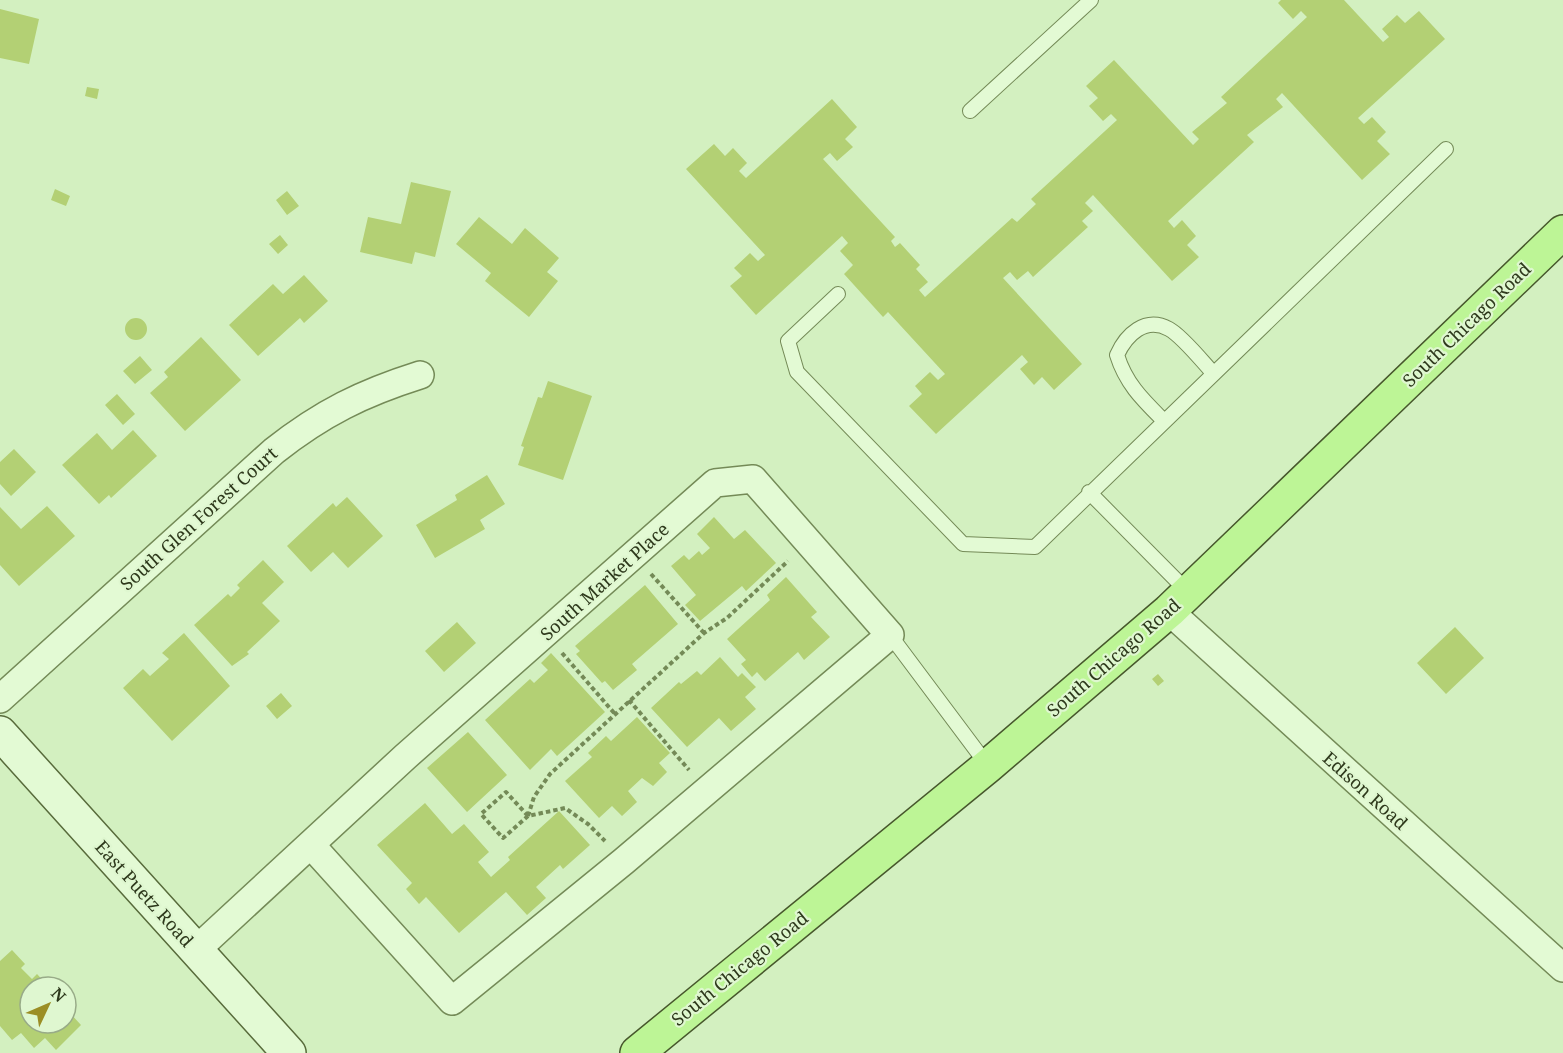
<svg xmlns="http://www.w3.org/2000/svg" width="1563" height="1053" viewBox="0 0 1563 1053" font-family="'Noto Serif',serif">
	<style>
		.building { fill: #b3d074 }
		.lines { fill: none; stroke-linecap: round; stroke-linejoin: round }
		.lane-casing { stroke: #748a57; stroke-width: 16 }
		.street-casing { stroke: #748a57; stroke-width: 30 }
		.secondary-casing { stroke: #586b3b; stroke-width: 36 }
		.primary-casing { stroke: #47572c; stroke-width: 36 }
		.path { stroke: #748a57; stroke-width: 4; stroke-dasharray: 4.5 3; stroke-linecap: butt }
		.lane { stroke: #e3fad4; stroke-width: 14 }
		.street { stroke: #e3fad4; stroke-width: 27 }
		.secondary { stroke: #e3fad4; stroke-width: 33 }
		.primary { stroke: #bdf596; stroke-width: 33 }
		.labels { text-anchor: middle; stroke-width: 4.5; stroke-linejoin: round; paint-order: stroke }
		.street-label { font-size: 18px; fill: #2e391c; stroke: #dff7d0 }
	</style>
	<rect width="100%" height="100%" fill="#d3f0c0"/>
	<path class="building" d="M1281,0H1344L1383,42L1389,37L1382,29L1397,15L1405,23L1419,11L1445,39L1358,118L1364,124L1372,117L1386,132L1377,141L1390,154L1362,180L1282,93L1276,99L1283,107L1247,135L1254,142L1168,221L1174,228L1182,220L1196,236L1187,245L1199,257L1172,281L1093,195L1085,203L1093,211L1082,221L1088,227L1033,277L1028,271L1017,280L1010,272L1003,278L1082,364L1054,390L1042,377L1034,385L1020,369L1028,362L1022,355L936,434L909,406L922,394L915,386L930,372L938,380L945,374L888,312L883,317L844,274L853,265L840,251L848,243L842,236L756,315L730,286L742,276L734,268L750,253L758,261L765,255L686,169L714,144L725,156L733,148L747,163L739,171L746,178L832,99L857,127L845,139L853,147L837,161L830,153L823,159L895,237L891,241L895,247L900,243L920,265L916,269L928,282L919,290L925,297L1012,218L1017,222L1036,204L1031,199L1117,120L1111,114L1103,121L1089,106L1098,98L1086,86L1114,60L1193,145L1199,139L1192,132L1227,103L1221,97L1307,17L1301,11L1293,19L1278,3Z
		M0,9L39,19L29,64L0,58Z
		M87,87L99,89L97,99L85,96Z
		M411,182L451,191L435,257L415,252L412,264L360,252L368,217L401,224Z
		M55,189L70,196L66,206L51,200Z
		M287,191L299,206L287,215L276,200Z
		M479,217L512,244L525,228L559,258L547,272L558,281L529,317L485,281L491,273L456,244Z
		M280,235L288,245L278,254L269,244Z
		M304,275L328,301L304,323L300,318L258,356L229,325L273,284L283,294Z
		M125 329a11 11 0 1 1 22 0a11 11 0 1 1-22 0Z
		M201,337L241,380L185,431L150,393L168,377L164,372Z
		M140,356L152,370L135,384L123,371Z
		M548,381L592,396L563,480L518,465L524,447L521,446L538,397L542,398Z
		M117,394L135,414L123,425L105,405Z
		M133,430L157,456L111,498L109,495L99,504L62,465L97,433L112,450Z
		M14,449L36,472L11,496L0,484V462Z
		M487,475L505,504L480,520L485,529L435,558L416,525L457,500L455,495Z
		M347,497L383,536L348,568L333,552L311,572L287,546L333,503L336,507Z
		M47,506L75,536L19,586L0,565V507L21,529Z
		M714,517L734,539L745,530L776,563L746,591L742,586L700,621L685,605L696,595L671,566L684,555L689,560L699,551L702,555L710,548L697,534Z
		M263,560L284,582L262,603L280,621L247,652L249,654L232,666L194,625L228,594L231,597L240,588L237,585Z
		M786,577L817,612L811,617L830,637L804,660L798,652L765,681L757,672L752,677L741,664L746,660L727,639L770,600L767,595Z
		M645,585L678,624L632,664L637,670L613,690L605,681L602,683L576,654L580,651L575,646Z
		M457,622L476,643L444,672L425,651Z
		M1455,627L1484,658L1446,694L1417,663Z
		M184,633L230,686L172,741L123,688L143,669L150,676L169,659L162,653Z
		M551,653L605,712L557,756L551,749L530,770L485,720L530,679L534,683L548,670L541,663Z
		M720,657L738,677L742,673L756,687L745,697L756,709L731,731L719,718L687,747L651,708L679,682L681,684L697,671L701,675Z
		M1158,674L1164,681L1158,686L1152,679Z
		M281,693L292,706L277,719L266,706Z
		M637,717L670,753L659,763L667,772L653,786L642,778L628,791L637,802L622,816L612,806L599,818L565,781L592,757L588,753L606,736L611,741Z
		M468,732L507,775L467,812L427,768Z
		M425,803L452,834L464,824L489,852L478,862L491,877L510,860L508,857L559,811L590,845L563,869L560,865L536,887L546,898L527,915L506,892L459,933L426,897L419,904L406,889L412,883L377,845Z
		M12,950L25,964L21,968L32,979L37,974L49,987H30V1023H66V1015L69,1012L81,1025L56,1050L45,1038L34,1048L21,1033L12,1040L0,1026V961Z"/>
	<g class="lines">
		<g class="lane-casing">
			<path id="lane" d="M970,111L1091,0
				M838,294L788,341L797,372L963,544L1035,547L1446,149
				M1164,421C1143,400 1126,384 1117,355C1126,335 1145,316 1169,329C1182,336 1202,361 1213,373
				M1089,492L1189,593
				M890,635L988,766"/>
		</g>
		<g class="street-casing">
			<path id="street" d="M1169,611L1563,968
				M0,699L274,451C322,413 363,393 420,375
				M195,951L405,757L715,483L753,479L890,635L624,861L452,1001L311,845"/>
		</g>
		<g class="secondary-casing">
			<path id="secondary" d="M0,733L289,1053"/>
		</g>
		<g class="primary-casing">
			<path id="primary" d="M637,1053L988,766L1169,611L1563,232"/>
		</g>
		<path class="path" d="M651,574L704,633
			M562,653L615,714
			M629,700L689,770
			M528,816L534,797L550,774L704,633L727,618L788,561
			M528,816L506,792L481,814L503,838L528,816L565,808L588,824L605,841"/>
		<use href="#lane" class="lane"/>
		<use href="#street" class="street"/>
		<use href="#secondary" class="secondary"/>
		<use href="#primary" class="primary"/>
	</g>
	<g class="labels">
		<g class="street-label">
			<text transform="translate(1467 325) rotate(-44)" y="6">South Chicago Road</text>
			<text transform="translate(199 519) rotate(-42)" y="6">South Glen Forest Court</text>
			<text transform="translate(605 582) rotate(-42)" y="6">South Market Place</text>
			<text transform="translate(1114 658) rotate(-41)" y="6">South Chicago Road</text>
			<text transform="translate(1365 791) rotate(42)" y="6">Edison Road</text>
			<text transform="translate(144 894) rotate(48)" y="6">East Puetz Road</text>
			<text transform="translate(740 969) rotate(-39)" y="6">South Chicago Road</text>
		</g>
	</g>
	<g transform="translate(48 1005) rotate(46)"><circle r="28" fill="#dff7d0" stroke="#98ab88" stroke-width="1.5"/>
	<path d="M0-4.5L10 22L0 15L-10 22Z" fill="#9b8e25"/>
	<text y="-9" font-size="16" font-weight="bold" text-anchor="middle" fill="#2e391c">N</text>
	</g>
</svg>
